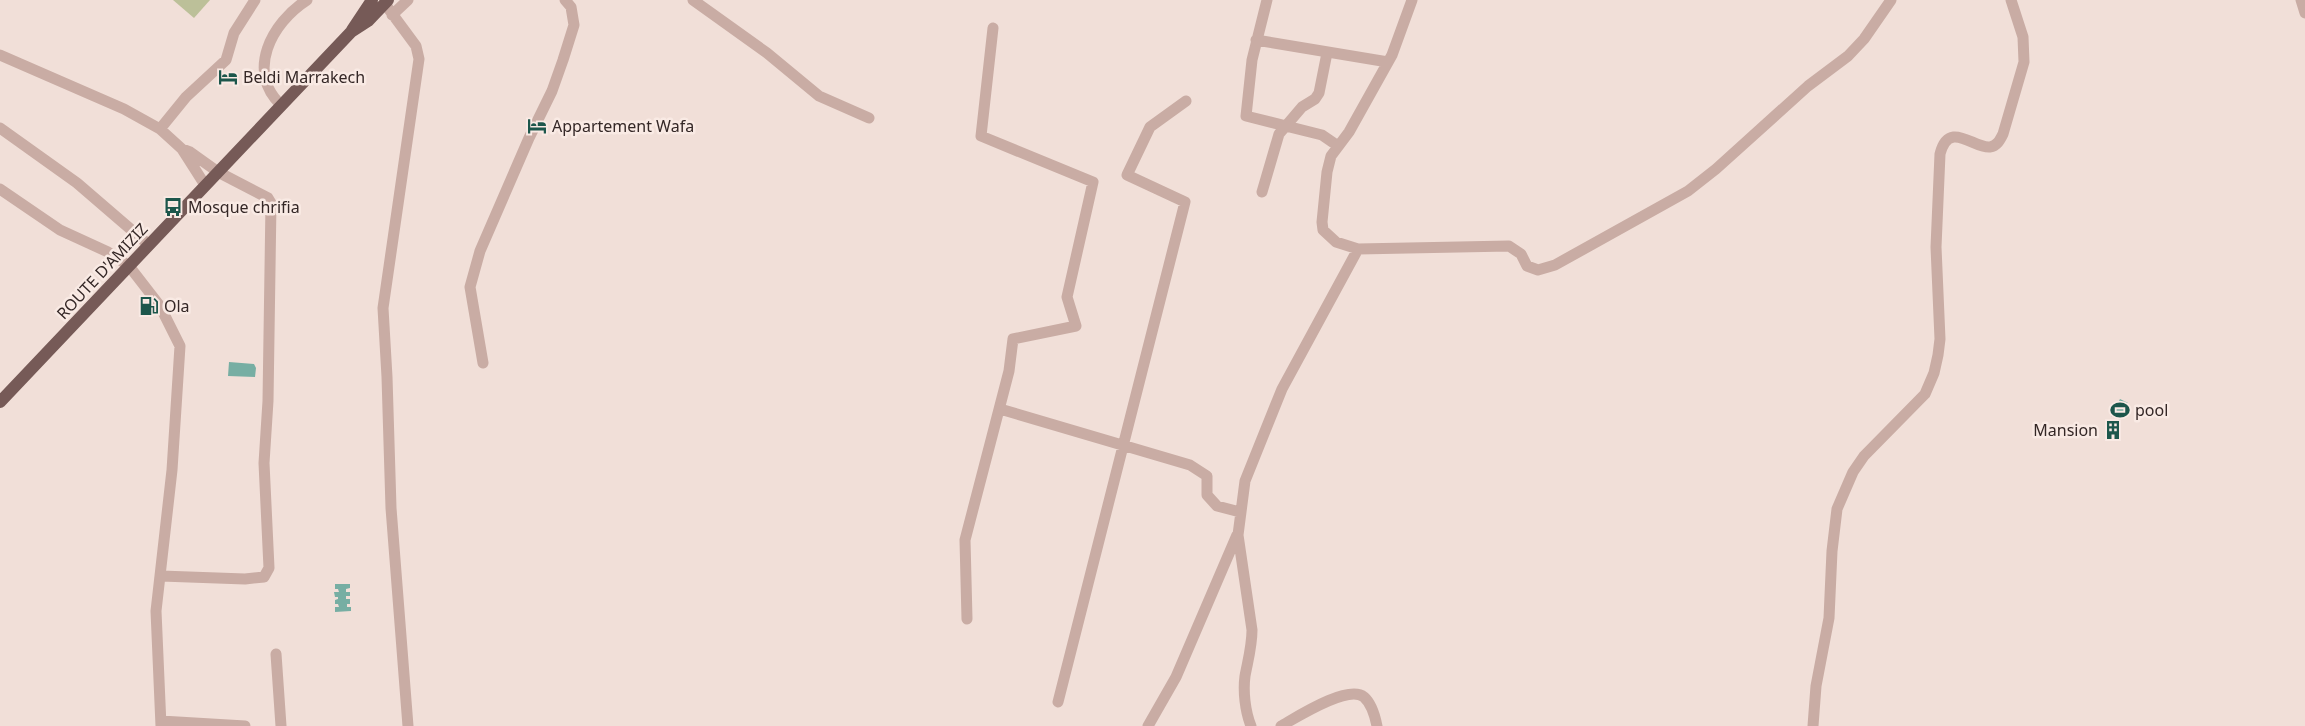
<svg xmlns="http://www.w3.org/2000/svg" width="2305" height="726" viewBox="0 0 2305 726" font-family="'Noto Sans',sans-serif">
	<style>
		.pitch { fill: #bcc099 }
		.water { fill: #77aea3 }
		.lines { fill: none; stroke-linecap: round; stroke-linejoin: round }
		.minor { stroke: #c9aca4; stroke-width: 11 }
		.major { stroke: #765a57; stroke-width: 12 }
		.labels { text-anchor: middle; stroke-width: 5; stroke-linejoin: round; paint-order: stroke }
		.poi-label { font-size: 16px; fill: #342726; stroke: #f9eae4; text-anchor: start }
		.street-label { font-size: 16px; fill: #342726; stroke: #f9eae4 }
	</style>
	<rect width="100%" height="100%" fill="#f1dfd8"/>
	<path class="pitch" d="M173,0H210L194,18Z"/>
	<path class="water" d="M229,362L254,364L256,368L255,377L228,376Z
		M2120,399L2128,403L2120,420L2111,416Z
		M335,584H350V588L346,589V592H350V596H346V599H350V604H347V607H351V611L335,612V607H339L338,604H335V600L338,599V597H335L334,592H339L338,589H335Z"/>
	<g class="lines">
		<path class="minor" d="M693,0L767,53L819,96L869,118
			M1267,0L1252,60L1246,116L1322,135L1338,146
			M1412,0L1392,55L1349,132L1331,156L1327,172L1322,222L1323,230L1336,242L1358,249L1509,246L1521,254L1527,266L1538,270L1555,265L1688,191L1716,169L1808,86L1848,56L1864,39L1891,0
			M2301,0L2305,13
			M385,4L416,46L419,59L383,308L387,377L391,508L408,726
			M392,15L408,0
			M1256,40L1388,62
			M0,55L124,109L160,129L182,149L205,185
			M281,105C246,72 271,23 307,0
			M0,128L77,183L149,245
			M160,129L186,97L226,60L234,33L255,0
			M0,189L60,230L108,252L129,266L160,306L180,346L172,470L156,611L161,726
			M1262,192L1279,134L1302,107L1315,99L1319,93L1327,53
			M483,363L470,287L480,251L529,138L552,91L563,60L574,25L571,7L565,0
			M1000,409L1190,465L1207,476V495L1217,506L1240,512
			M161,576L245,579L264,577L269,568L264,463L268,401L271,203L268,198L218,172L190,152L182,149
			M967,619L965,540L1009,371L1013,339L1076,326L1067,297L1093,182L981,136L993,28
			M276,654L281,726
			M1058,702L1185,202L1127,175L1150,127L1186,101
			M161,721L245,726
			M1148,726L1176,677L1237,535
			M1251,726C1245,711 1243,691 1245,676C1248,660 1252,646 1252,630L1238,535L1245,481L1282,389L1358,249
			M1281,726C1297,717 1348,684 1364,697C1372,704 1375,716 1377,726
			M1813,726L1816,686L1829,618L1832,551L1837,509L1853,472L1864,456L1925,394L1934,373L1938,355L1940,339L1936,247L1940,154C1949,119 1974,149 1990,147C1997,146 2000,140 2003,134L2024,62L2023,37L2011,0"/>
		<path class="major" d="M352,30L372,0
			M0,402L351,32L368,21L388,0"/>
	</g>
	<defs>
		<g id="hotel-bare" transform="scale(1.5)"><path d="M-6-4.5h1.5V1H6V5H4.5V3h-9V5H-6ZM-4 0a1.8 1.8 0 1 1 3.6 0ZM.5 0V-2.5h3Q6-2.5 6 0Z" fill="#1c564b" stroke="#f9eae4" stroke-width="2.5" paint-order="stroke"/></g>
		<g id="bus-bare" transform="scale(1.5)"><path d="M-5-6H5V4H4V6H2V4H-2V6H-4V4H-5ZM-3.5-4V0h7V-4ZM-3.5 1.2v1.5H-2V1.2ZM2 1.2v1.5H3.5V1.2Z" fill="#1c564b" stroke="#f9eae4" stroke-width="2.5" paint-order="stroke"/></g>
		<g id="fuel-bare" transform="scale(1.5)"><path d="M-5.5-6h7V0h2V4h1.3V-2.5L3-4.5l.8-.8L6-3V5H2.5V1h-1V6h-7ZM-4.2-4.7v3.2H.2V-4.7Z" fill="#1c564b" stroke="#f9eae4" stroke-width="2.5" paint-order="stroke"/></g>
		<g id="stadium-bare" transform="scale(1.5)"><path d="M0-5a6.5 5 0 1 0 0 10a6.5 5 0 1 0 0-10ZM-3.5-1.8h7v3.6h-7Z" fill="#1c564b" stroke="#f9eae4" stroke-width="2.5" paint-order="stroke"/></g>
		<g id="building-bare" transform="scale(1.5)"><path d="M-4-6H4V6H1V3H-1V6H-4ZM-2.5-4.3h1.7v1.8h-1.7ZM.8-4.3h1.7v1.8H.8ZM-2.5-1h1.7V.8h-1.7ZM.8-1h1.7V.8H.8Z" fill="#1c564b" stroke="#f9eae4" stroke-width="2.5" paint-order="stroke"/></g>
	</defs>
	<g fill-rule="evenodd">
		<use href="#hotel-bare" x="228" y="77"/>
		<use href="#hotel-bare" x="537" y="126"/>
		<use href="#bus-bare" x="173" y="207"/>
		<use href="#fuel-bare" x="149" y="306"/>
		<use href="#stadium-bare" x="2120" y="410"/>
		<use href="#building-bare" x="2113" y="430"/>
	</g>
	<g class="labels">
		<g class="poi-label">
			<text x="243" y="83">Beldi Marrakech</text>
			<text x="552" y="132">Appartement Wafa</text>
			<text x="188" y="213">Mosque chrifia</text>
			<text x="164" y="312">Ola</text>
			<text x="2135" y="416">pool</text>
			<text x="2098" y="436" text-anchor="end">Mansion</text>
		</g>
		<g class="street-label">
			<text transform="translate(102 271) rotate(-47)" y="6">ROUTE D'AMIZIZ</text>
		</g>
	</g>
</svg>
